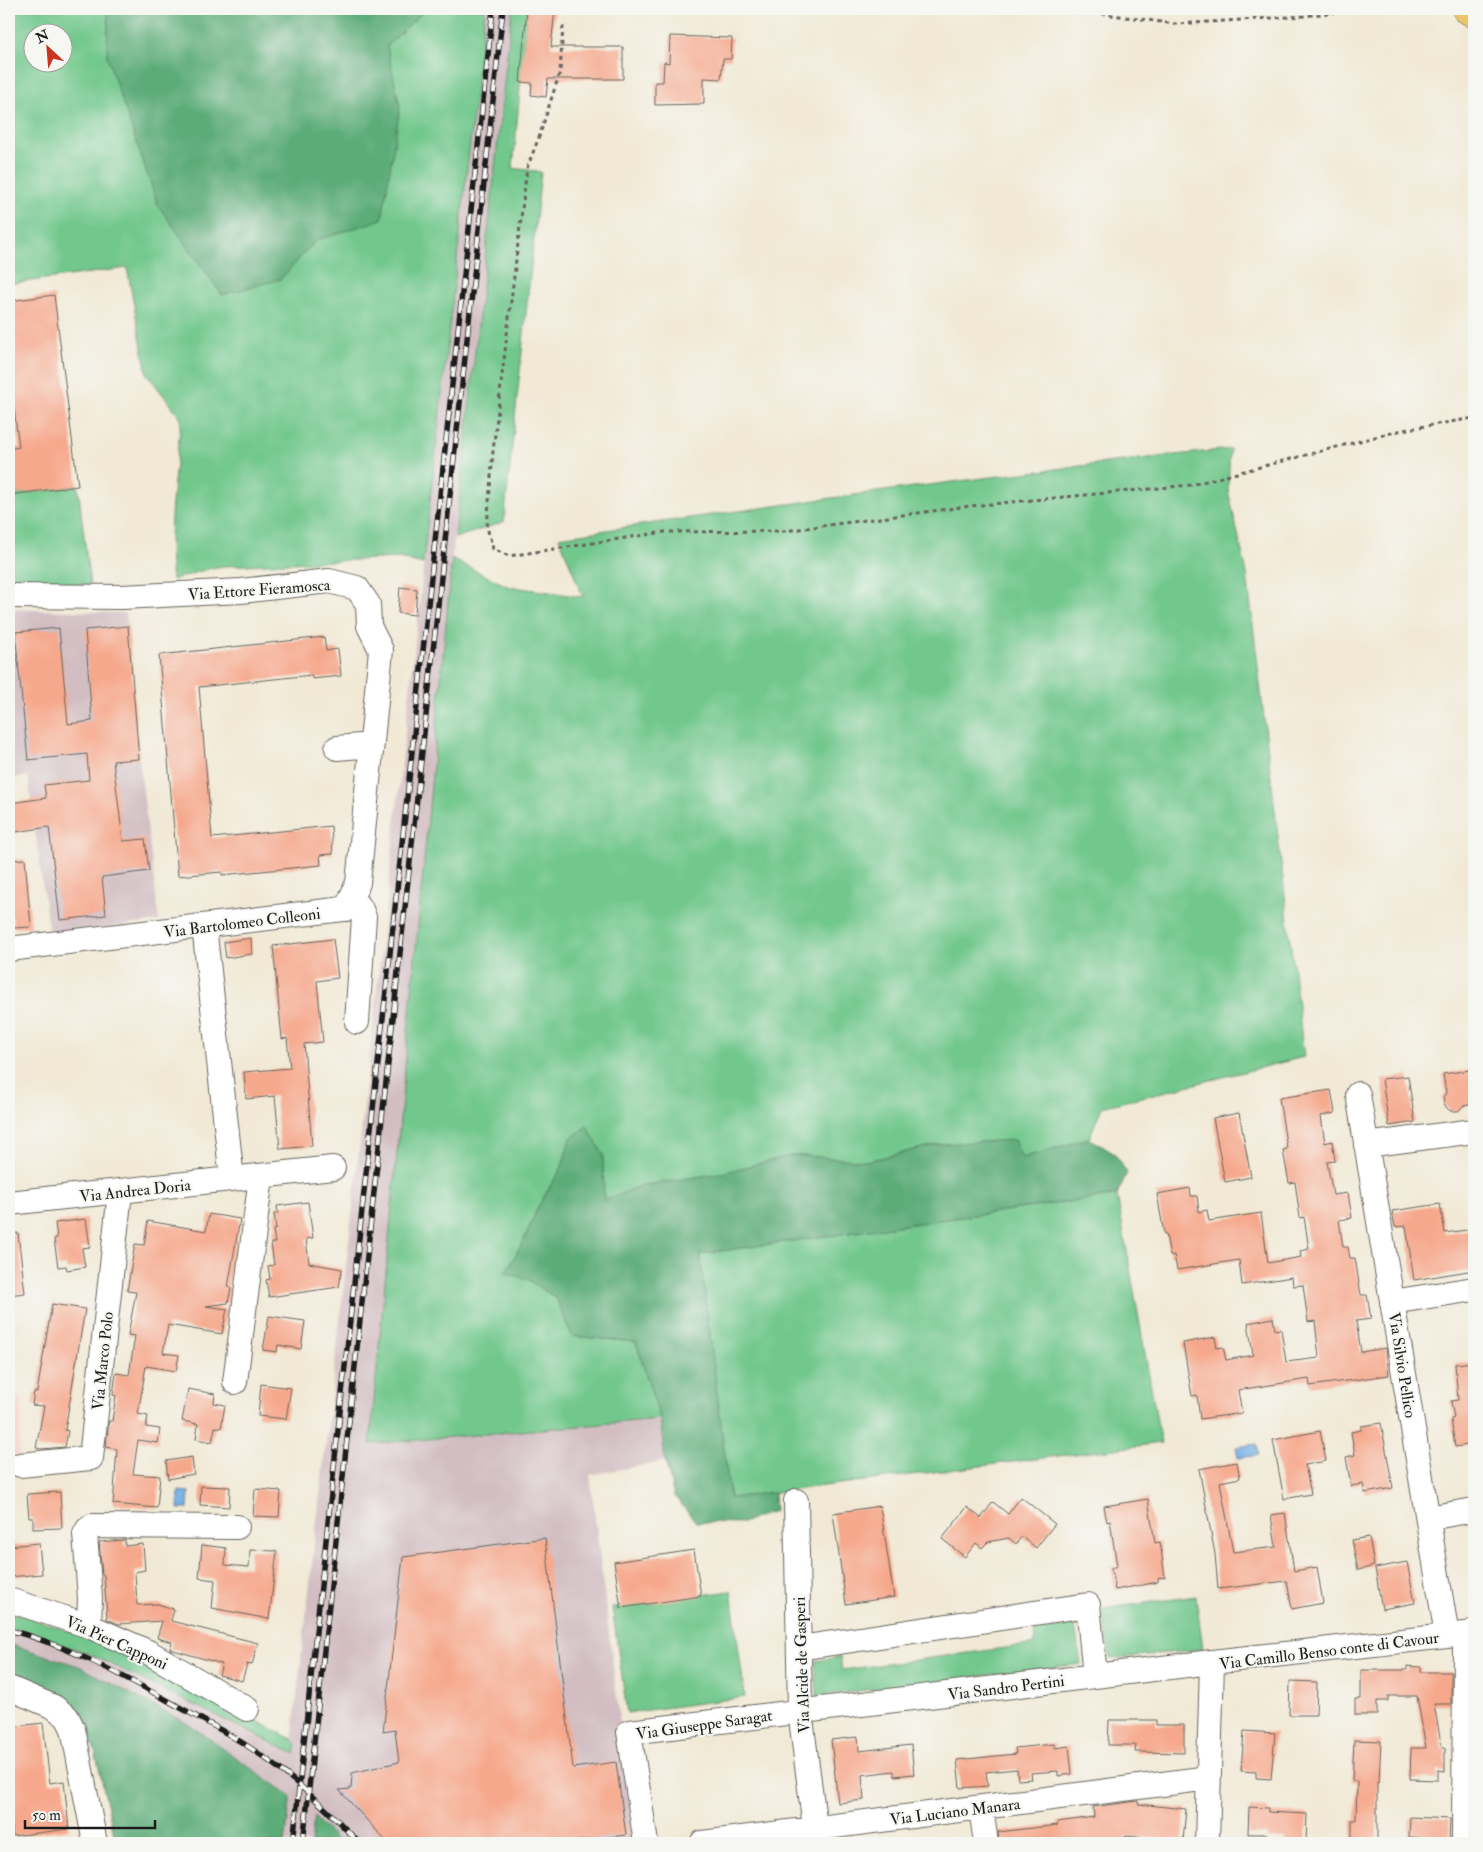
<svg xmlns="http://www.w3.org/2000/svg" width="1483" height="1852" viewBox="0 0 1483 1852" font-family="'IM FELL Double Pica',serif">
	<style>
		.built { fill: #f7d0ca }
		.industrial { fill: #d2bec2 }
		.green { fill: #71c78c; stroke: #467254; fill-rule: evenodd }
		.forest { fill: #5cac78; stroke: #3c644a }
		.water { fill: #72ade3; stroke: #476480 }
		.building { fill: #f6a88c }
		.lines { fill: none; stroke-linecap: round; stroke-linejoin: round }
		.minor-casing { stroke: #67645d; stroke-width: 26 }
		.major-casing { stroke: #67645d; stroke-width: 29 }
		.path { stroke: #67645d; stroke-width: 3; stroke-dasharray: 4 4; stroke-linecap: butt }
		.minor { stroke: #fff; stroke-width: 24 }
		.major { stroke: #eac669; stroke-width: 28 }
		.rail-casing { stroke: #1c1c1c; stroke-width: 5.5 }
		.rail { stroke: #f6f6f2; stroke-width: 4; stroke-dasharray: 11; stroke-linecap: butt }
		.labels { text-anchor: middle; stroke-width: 4; stroke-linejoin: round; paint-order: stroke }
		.street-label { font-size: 16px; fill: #1c1c1c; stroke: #f6f6f2 }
	</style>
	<rect width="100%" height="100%" fill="#f6f6f2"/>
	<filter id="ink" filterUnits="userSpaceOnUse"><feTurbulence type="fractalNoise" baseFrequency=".02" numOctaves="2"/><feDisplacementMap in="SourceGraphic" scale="10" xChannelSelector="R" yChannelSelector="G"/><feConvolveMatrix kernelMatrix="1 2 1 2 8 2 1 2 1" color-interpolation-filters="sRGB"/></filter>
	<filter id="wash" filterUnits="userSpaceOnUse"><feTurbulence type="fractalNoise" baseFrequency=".0096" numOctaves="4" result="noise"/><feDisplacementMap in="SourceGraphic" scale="20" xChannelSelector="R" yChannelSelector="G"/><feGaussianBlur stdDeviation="1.12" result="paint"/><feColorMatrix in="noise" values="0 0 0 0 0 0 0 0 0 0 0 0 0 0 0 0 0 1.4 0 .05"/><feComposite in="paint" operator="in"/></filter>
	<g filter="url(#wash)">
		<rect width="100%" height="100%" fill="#f1e9d5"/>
		<path class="built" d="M9,1396L22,1397L18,1476L9,1477Z"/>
		<path class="industrial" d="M485,9H512L452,559L371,1444L660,1419L665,1461L590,1475L634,1840L610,1843H340L314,1817L311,1843H285L290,1795L79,1666L9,1644V1627L88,1653L295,1754L297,1744L292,1739L356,1179Z
			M9,609L125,613L128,626L139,759L159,921L49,935L28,776L11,778L9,761Z"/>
		<path class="green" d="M9,9H485L423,564L399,558L224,566L208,569L172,580C166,526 176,471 181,418L147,374L127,268L9,284ZM32,32H62V62H32Z
			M512,9H527L513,168L541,172L504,522L455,538Z
			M1230,449L1228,490L1247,574L1304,1057L1102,1107L1089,1138L1022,1158L940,1144L867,1161L793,1155L722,1173L640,1186L603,1202V1154L570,1139L562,1167L538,1207L524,1240L527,1279L556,1298L572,1336L636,1342L660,1419L370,1444L452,559L507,586L583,597L559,537C782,504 1005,473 1230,449Z
			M78,486L90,585H9V495Z
			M1117,1195L1161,1443L730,1498L700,1254Z
			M731,1591L745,1697L627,1713L612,1607Z
			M1196,1596L1203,1649L1110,1659L1102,1609Z
			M9,1611L105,1643L292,1739L297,1744L295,1754L88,1653L9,1627Z
			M1075,1625L1081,1664L817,1696L815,1661L840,1657L842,1670L1035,1644L1034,1630Z"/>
		<path class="forest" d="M108,9L147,11L162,9H426L387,46L400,107L382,219L315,241L281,279L222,295L158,205L107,57Z
			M587,1126L603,1154L604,1201L640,1186L722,1173L793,1155L867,1161L940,1144L1014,1140L1022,1158L1089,1138L1115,1154L1127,1173L1117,1195L700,1254L730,1498L774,1492L775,1511L742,1523L696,1522L674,1496L665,1461L660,1419L636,1342L572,1336L556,1298L527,1279L505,1273L524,1240L538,1207L562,1167L570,1139Z
			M9,1644L79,1666L188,1724L291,1796L285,1843H116L95,1751L80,1713L17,1676L9,1674Z
			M314,1817L340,1843H311Z"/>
		<path class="water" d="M1257,1444L1259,1455L1238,1458L1236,1447Z
			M179,1491L189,1492L188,1509H178Z"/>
		<g id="blocks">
			<path class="building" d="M527,9H555L551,47H623V79H548L546,97L531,95L532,83L520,82Z
				M670,36L732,38L731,59H723L721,79L704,78V104L655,105V82H663L664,62L669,63Z
				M54,295L78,486L9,495V449L19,447L9,371V301Z
				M400,587L417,589L415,615L398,613Z
				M128,626L139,759L113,761L123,841L145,839L149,871L102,877L106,915L60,920L49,827L9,833V803L46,798L44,785L89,780L87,754L28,760L15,632L59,628L68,724L92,721L85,630Z
				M324,637L326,651L338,649L341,676L312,679V675L199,687L212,838L331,826L333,854L320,855L321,865L222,875V872L178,876L159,655Z
				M25,859L31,927L14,928L12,916H9V860Z
				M251,938L252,954L226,958L224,942Z
				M333,939L338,978L317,981L323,1042L304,1044L312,1146L280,1149L275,1096L246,1099L244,1072L290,1068L287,1038L282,1039L273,946Z
				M1470,1070L1472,1078H1474V1104L1463,1106L1458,1111H1450L1444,1105L1443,1097L1446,1093L1443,1074Z
				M1408,1076L1415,1122L1389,1126L1382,1079Z
				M1331,1090L1335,1113L1321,1116L1325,1143L1332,1141L1335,1161L1327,1162L1333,1195L1348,1193L1352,1218L1339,1220L1343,1247H1348L1350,1258H1355L1361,1295H1367L1371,1319L1356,1321L1361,1352L1386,1348L1389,1375L1310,1386L1309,1379L1238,1390L1242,1413L1200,1419L1197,1395L1192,1396L1183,1343L1215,1337L1217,1348L1223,1347L1226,1360L1253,1355L1248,1323L1273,1318L1275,1330L1281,1329L1286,1362L1319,1358L1315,1321L1308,1322L1303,1285L1293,1286L1292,1277L1242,1285L1239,1260L1177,1270L1174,1255L1170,1256L1166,1234H1164L1157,1194L1190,1188L1191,1196H1197L1199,1212L1207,1210L1209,1221L1261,1213L1268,1263L1301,1257L1300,1251L1309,1249L1304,1217L1300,1218L1295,1182L1289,1183L1283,1150L1287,1149L1279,1098Z
				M1239,1113L1251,1177L1225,1182L1213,1118Z
				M308,1202L313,1238L306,1239L309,1263L342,1269L339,1287L269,1297L266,1280L270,1279L268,1266L274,1265L271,1243H275L273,1230L276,1229L274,1214L278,1213L277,1206Z
				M1440,1204L1445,1233L1474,1229V1270L1414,1280L1406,1226L1395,1227L1392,1211Z
				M209,1214L240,1219L228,1287L231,1288L228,1303L206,1306L227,1309L222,1334L168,1325L163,1353L179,1355L176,1371L146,1366L138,1414L148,1416L146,1427L160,1429L158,1443L138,1440L133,1474L160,1476L157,1508L113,1504L117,1449L106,1447L109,1421H112L116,1396L113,1395L116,1373L129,1375L135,1336L128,1335L136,1292L127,1291L135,1244L144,1245L148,1221L206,1231Z
				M86,1219L90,1247L82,1248L85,1267L67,1270L66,1266L58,1267L54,1239L57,1238L55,1223Z
				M18,1233L25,1293L9,1295V1234Z
				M52,1304L85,1309L65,1430L68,1431L65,1447L41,1449L36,1448L44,1406L32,1405L34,1392H37Z
				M269,1316L305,1321L301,1349L278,1345L277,1352L263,1350Z
				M1474,1362V1444L1455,1447L1451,1419L1454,1418L1451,1401L1458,1400L1455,1364Z
				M261,1384L291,1388L286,1419L258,1416Z
				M188,1389L215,1394L214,1403L225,1405L221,1428L215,1427L212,1442L196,1439L198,1424L182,1421Z
				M1381,1423L1393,1488L1365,1493L1363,1484L1351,1486L1346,1457L1355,1455L1351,1432L1361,1430V1426Z
				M1320,1431L1326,1461L1305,1465L1311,1494L1284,1499L1273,1440Z
				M192,1457L194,1474L168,1479L166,1461Z
				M1237,1462L1240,1478L1220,1482L1233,1552L1276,1547L1271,1515L1285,1513L1294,1571L1317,1567L1323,1603L1292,1609L1287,1581L1218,1589L1215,1554L1199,1469Z
				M201,1486L230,1487L229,1507L200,1505Z
				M255,1489L281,1491L279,1517L253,1516Z
				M60,1492L62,1528L33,1529V1518H29L27,1494Z
				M1021,1497L1055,1524L1036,1548L1022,1536L1016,1544L1009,1538L988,1542L982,1548L976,1543L965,1557L942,1539L967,1507L981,1518L993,1502L1008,1514Z
				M1148,1499L1155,1543L1160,1542L1165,1577L1158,1578V1582L1115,1590L1111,1568L1117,1566L1110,1521L1107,1522L1104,1506Z
				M880,1506L894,1597L846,1604L833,1513Z
				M1369,1537L1374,1566L1358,1570L1352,1540Z
				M545,1538L573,1768L616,1762L626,1835L564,1843H388L339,1790L351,1789L352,1773L399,1762L395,1730L383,1732L403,1557Z
				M125,1540V1546L143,1544L145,1570L135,1572L137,1605L158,1604L174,1609L171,1621L258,1643L252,1665L247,1664L242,1681L219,1675L222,1664L170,1649L172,1642L157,1638L162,1621L119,1624L107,1619L104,1575H102L99,1542Z
				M39,1543L42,1574L9,1577V1546Z
				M202,1545L226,1548L225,1565L249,1567L250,1550L277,1551L269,1619L212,1608L215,1580L199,1578Z
				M694,1550L701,1596L621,1608L614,1562Z
				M1407,1562L1415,1603L1382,1609L1375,1568Z
				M1407,1666L1421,1667V1672H1451V1704H1434L1442,1748H1445V1771L1438,1770V1780L1410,1779L1411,1748H1426L1417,1696H1388V1701H1377V1715H1355V1699H1361V1670H1407Z
				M1290,1681L1317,1682L1316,1715H1289Z
				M1109,1720H1156V1725H1184V1753L1135,1752L1136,1745H1108Z
				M43,1723L50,1783L64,1781L69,1829L13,1836L9,1803V1727Z
				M1244,1731L1275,1733L1271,1779L1256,1778V1772L1241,1771Z
				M858,1737L859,1751L911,1745L914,1774L894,1776V1771L862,1775L864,1800L838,1803L831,1740Z
				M1354,1740L1381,1741L1379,1782H1377V1843H1352V1820H1356L1357,1781H1352Z
				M1054,1744L1055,1748L1069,1746L1072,1774L1058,1776V1771L1031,1773L1032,1779L1018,1780L1017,1769L986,1772L988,1786L960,1788L957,1760L1016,1754L1015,1748Z
				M1138,1801V1804L1186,1809L1183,1841L1125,1836L1126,1843H999L998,1832L1058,1825L1057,1822L1094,1817L1093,1807Z
				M1249,1807L1268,1808V1812L1307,1814L1306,1843H1286V1839H1267V1834H1248Z
				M1410,1817L1450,1819L1449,1843H1420L1421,1838L1409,1837Z"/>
		</g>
	</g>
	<g filter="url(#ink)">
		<use href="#blocks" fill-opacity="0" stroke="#67645d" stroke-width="1"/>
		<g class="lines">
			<g class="minor-casing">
				<path id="minor" d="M9,596L122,597L241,591L329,581L357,588L368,604L369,626L381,650L358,883L346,909
					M337,748L372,745
					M204,926L232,1179
					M9,949L360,907L364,917L357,1022
					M1358,1094L1447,1636
					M1366,1145L1474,1131
					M9,1203L333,1168
					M1392,1302L1474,1289
					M235,1382L261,1176
					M20,1465L91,1458L120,1192
					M796,1501L800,1711L817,1843
					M1428,1518L1474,1510
					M9,1600L89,1626L148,1652L247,1709
					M89,1626L90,1598L85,1534L88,1529L92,1526L237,1527
					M799,1648L1088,1605L1095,1676
					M9,1688L54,1707L67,1717L73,1729L95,1843
					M981,1808L986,1843
					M646,1843L629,1732L1212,1662
					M702,1843L1209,1778
					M1207,1843L1212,1662L1474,1633
					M1464,1843L1465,1634"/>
			</g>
			<g class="major-casing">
				<path id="major" d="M1466,9L1474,14"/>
			</g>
			<path class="path" d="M1070,9L1175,24L1304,16L1348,11L1354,9
				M563,26L560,72L539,137L527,168L493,451L487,527L493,549L509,556L664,532L784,531L970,506L1191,485L1402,430L1474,418"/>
			<use href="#minor" class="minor"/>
			<use href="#major" class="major"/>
			<g class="rail-casing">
				<path id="rail" d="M9,1630C64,1644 116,1672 165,1699C200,1719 237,1737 269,1761C302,1785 331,1813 359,1843
					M293,1843L493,9
					M303,1843L503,9"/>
			</g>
			<use href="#rail" class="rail"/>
		</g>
	</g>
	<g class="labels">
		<g class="street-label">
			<text transform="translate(259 589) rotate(-4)" y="6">Via Ettore Fieramosca</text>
			<text transform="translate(242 922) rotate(-7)" y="6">Via Bartolomeo Colleoni</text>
			<text transform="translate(135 1190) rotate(-6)" y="6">Via Andrea Doria</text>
			<text transform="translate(102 1361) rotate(-84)" y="6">Via Marco Polo</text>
			<text transform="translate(1403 1365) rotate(81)" y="6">Via Silvio Pellico</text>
			<text transform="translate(117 1642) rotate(24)" y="6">Via Pier Capponi</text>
			<text transform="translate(1329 1650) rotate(-7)" y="6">Via Camillo Benso conte di Cavour</text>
			<text transform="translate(801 1665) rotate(-92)" y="6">Via Alcide de Gasperi</text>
			<text transform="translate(1006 1687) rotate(-7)" y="6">Via Sandro Pertini</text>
			<text transform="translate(704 1724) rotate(-8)" y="6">Via Giuseppe Saragat</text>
			<text transform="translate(955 1811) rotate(-7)" y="6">Via Luciano Manara</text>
		</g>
	</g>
	<rect width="1483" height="1852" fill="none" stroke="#f6f6f2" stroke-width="30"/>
	<g transform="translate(48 48) rotate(334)"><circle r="24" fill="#f6f6f2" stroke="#9f9f9c"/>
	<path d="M0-4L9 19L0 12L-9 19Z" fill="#c8321e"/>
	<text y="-8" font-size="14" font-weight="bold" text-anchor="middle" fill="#1c1c1c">N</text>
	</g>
	<path d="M25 1820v8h130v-8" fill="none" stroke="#1c1c1c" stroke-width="2.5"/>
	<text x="32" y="1820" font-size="15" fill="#1c1c1c" stroke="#f6f6f2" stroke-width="4" paint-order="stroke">50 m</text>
</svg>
